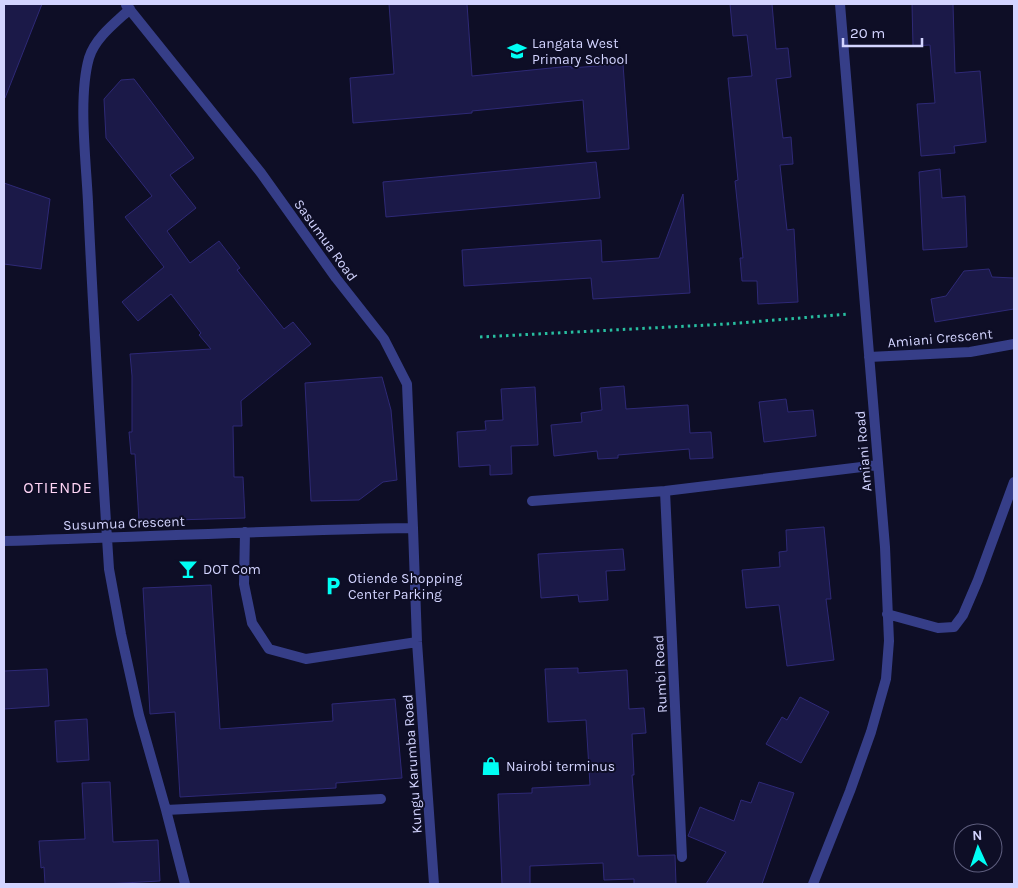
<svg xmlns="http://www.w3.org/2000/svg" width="1018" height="888" viewBox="0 0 1018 888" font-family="Karla,sans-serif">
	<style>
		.building { fill: #1b1948; stroke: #2e2976 }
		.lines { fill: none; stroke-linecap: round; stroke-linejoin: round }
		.path { stroke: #28bea0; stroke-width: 3; stroke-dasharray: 2.5 4; stroke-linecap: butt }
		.minor { stroke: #363e88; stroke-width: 10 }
		.labels { text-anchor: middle; stroke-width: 4; stroke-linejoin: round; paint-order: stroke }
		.poi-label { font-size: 14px; fill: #d3d4ff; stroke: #0e0e26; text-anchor: start }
		.street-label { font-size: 14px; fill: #d3d4ff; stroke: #0e0e26 }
		.quarter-label { font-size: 16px; letter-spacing: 1px; fill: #ffd5f6; stroke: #0e0e26 }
	</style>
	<rect width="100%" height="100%" fill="#0e0e26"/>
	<path class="building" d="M4,4H42L5,98H4Z
		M389,4H467L472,76L571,66V68L623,64L629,149L587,152L583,100L472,111V113L353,123L350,78L394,74Z
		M730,4H772L776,49L788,48L791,77L776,79L783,138L791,137L793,164L780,165L787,230L794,229L798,302L758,304L757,281H742L740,258H743L735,181L738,180L728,78L752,76L747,35L733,36Z
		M912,4H953L955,73L980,71L986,142L954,146L955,153L921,156L917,104L935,103L930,45L913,46Z
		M134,79L194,158L170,175L196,208L167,231L190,263L219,241L240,268L237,270L284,329L293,322L311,344L241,401L242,426H233L234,477H243L245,518L139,521L135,454H131L129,432H132V376L130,354L211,349L199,335L201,333L171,294L138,321L122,302L164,267L125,217L152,196L106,138L104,99L121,80Z
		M596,162L600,198L386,217L383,182Z
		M940,169L942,198L965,196L967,247L923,250L919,172Z
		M4,183L50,199L41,269L4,264Z
		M683,194L690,293L593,299L591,278L464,286L462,250L601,240L602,262L659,258Z
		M989,269L992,277L1014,278V309L935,322L931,299L946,296L964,271Z
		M382,377L391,410L397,480L383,482L359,500L311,501L305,383Z
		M624,386L626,409L688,405L690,433L711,432L713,458L690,459L689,449L618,455V458L598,459L597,451L554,456L551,425L582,422L581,413L602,410L600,388Z
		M535,387L538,445L511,446L512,474L490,475V465L459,467L457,432L486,430L485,421L503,420L501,389Z
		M786,399L788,412L813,410L816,436L764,442L759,402Z
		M824,527L831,599H826L834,660L787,666L779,605L746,608L742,570L780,567L779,552L787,551L786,530Z
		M623,549L625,570L606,571L608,600L579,602L578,595L541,598L538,554Z
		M211,585L220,729L333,721L332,704L395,699L402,778L336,783V788L180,797L175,712L150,714L143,588Z
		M578,668V673L627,670L629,709L644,708L646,733L632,734L634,775H632L638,856L675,855L676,884H634V879L604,880L603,863L530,866V884H502L498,794L532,793V788L590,785L586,720L548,722L545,669Z
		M47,669L49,706L4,709V671Z
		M800,697L829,712L801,763L766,744L782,717L787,720Z
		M87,719L89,760L57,762L55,721Z
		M110,782L113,842L158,840L160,881L105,884H45L44,867L41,868L39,841L85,839L82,783Z
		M759,782L794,793L762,884H706L726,852L688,836L700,807L734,821L741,800L751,803Z"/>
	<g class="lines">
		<path class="path" d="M480,337L727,324L848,314"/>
		<path class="minor" d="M126,5L261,173L336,278L384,339L407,384L413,528
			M130,9C115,23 95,38 89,58C78,97 86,160 88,202C93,314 100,426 107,538L109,569L121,634L139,715L166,810L185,884
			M869,357L970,352L1014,344
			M665,491L682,857
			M532,501L665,491L878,465
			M245,532L244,584L252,623L269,649L306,659L417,642
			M4,541C140,537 276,530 413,528L417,642L434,884
			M887,614L938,628L954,627L963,615L978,580L1014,482
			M166,810L381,799
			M813,884L850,791L871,732L886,679L889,641L885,547L840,4"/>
	</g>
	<defs>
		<g id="school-bare" transform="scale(1.5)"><path d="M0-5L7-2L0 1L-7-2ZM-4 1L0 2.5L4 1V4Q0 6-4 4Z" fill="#00fef4" stroke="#0e0e26" stroke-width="2.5" paint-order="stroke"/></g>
		<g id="bar-bare" transform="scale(1.5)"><path d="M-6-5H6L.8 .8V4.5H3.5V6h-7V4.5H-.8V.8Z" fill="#00fef4" stroke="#0e0e26" stroke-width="2.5" paint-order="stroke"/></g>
		<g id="parking-bare" transform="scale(1.5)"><path d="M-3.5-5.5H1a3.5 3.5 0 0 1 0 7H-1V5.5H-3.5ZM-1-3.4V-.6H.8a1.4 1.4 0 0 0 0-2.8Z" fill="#00fef4" stroke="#0e0e26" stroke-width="2.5" paint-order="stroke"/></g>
		<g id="shop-bare" transform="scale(1.5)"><path d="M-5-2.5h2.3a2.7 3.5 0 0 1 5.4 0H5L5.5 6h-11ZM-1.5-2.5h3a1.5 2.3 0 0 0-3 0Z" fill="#00fef4" stroke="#0e0e26" stroke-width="2.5" paint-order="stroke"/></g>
	</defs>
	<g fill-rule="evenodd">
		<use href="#school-bare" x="517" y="51"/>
		<use href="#bar-bare" x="188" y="569"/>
		<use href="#parking-bare" x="333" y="586"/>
		<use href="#shop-bare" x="491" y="766"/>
	</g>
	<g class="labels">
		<g class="poi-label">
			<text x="532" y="48">Langata West<tspan x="532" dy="16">Primary School</tspan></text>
			<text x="203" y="574">DOT Com</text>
			<text x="348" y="583">Otiende Shopping<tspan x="348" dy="16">Center Parking</tspan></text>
			<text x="506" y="771">Nairobi terminus</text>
		</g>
		<g class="street-label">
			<text transform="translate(326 240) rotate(54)" y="5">Sasumua Road</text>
			<text transform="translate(940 338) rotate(-5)" y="5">Amiani Crescent</text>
			<text transform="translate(863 451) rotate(-95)" y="5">Amiani Road</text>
			<text transform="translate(124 523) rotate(-2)" y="5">Susumua Crescent</text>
			<text transform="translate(660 674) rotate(-93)" y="5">Rumbi Road</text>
			<text transform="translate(412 764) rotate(-94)" y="5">Kungu Karumba Road</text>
		</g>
		<g class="quarter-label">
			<text x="58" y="493">OTIENDE</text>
		</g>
	</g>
	<rect width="1018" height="888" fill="none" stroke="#d3d4ff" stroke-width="10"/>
	<g transform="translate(978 848) rotate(357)"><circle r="24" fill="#0e0e26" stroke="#5d5d7d"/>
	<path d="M0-4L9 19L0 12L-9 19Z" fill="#00fef4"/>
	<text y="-8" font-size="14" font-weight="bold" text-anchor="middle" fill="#d3d4ff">N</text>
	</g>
	<path d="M843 38v8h79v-8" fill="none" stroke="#d3d4ff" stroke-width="2.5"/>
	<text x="850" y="38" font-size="15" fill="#d3d4ff" stroke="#0e0e26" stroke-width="4" paint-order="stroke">20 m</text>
</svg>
